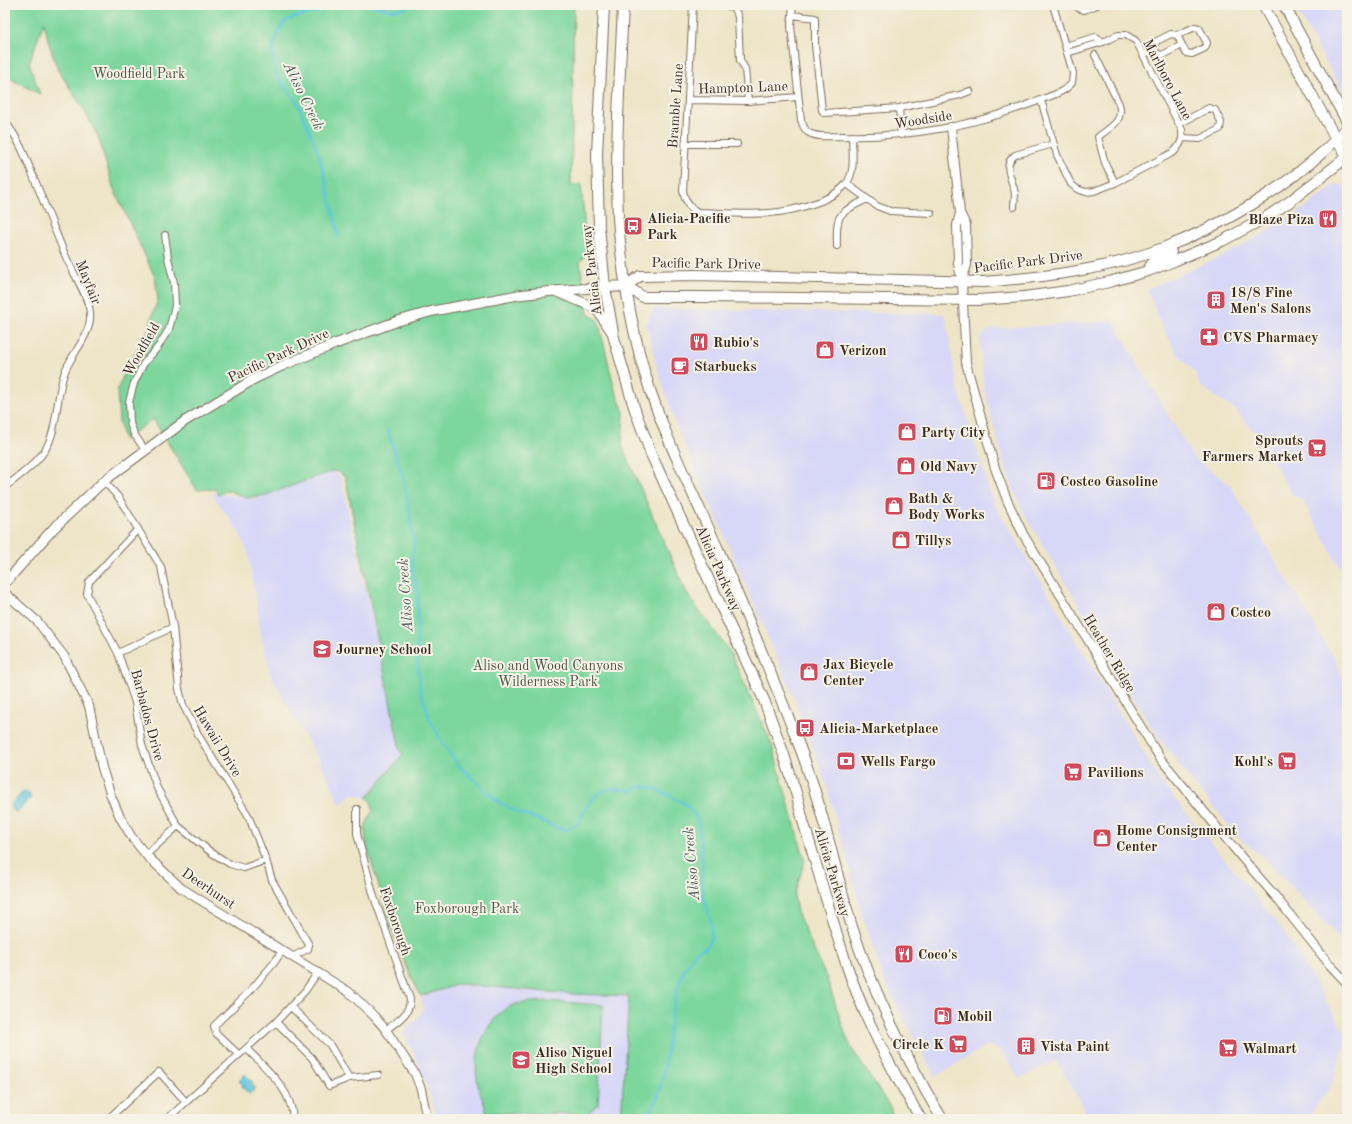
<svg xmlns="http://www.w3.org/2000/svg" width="1352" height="1124" viewBox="0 0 1352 1124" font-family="'Old Standard TT',serif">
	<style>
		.built { fill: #d7d7f8 }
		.green { fill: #7dd79d; stroke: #5c805e }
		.water { fill: #60c7dd; stroke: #4e787e }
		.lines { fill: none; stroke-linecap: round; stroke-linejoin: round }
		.stream { stroke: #60c7dd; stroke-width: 2.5 }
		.minor-casing { stroke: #7a6b5a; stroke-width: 8 }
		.tertiary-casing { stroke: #7a6b5a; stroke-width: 10 }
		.secondary-casing { stroke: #7a6b5a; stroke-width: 11 }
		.primary-casing { stroke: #7a6b5a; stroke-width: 12 }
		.minor { stroke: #fff; stroke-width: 6 }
		.tertiary { stroke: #fff; stroke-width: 8 }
		.secondary { stroke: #fff; stroke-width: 9 }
		.primary { stroke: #fff; stroke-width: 10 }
		.labels { text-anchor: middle; stroke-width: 4; stroke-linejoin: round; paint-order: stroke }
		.park-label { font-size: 14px; fill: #4c553e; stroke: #f7f3e8 }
		.street-label { font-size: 14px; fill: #3b2a1e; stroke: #f7f3e8 }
		.poi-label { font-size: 14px; font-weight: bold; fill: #3b2a1e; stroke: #f7f3e8; text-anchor: start }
		.water-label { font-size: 15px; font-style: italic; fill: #465957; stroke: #f7f3e8 }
	</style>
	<rect width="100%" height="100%" fill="#f7f3e8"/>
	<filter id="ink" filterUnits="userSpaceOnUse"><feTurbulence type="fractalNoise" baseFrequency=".025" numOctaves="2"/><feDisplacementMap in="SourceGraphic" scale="8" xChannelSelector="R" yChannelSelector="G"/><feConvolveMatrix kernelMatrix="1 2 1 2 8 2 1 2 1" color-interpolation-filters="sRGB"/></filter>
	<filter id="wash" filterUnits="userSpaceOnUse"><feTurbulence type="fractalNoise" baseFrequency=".012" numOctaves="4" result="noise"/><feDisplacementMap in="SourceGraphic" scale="16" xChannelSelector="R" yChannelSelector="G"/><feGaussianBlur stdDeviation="0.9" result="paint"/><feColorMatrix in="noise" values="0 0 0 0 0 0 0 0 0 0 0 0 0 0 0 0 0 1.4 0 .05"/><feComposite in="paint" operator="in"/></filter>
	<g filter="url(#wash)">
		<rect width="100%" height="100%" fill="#eee5c8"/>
		<path class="built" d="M1294,5H1347V99L1346,98Z
			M1336,184L1345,186L1347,190V579L1302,500L1292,495L1263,443L1255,432L1234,409L1199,385L1198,376L1177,353L1160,323L1147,289L1222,256L1244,245L1305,208Z
			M654,309L945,314L958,389L993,502L1163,785L1286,934L1347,1036L1332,1084L1307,1119H1090L1056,1060L1019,1079L1003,1052L988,1045L935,1077L884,980L863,917L826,783L793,695L675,422L657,368L647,324Z
			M1113,321L1193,457L1229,484L1337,663L1347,688V947L1266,859L1242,841L1185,773L1148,722L1023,512L1005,468L984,389L980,338L989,329Z
			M332,471L340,476L403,754L367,798L352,793L346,798L341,806L325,771L273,679L268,665L261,632L248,552L239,532L211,493L254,499Z
			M460,984L571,994L629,996L622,1119H435L434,1108L429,1090L413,1051L404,1036V1030L408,1025L416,1020L423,1009L421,996Z"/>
		<path class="green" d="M5,5H574L571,186L581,184L587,253L580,262L588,314L598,320L615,390L624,412L622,446L687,594L730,652L772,745L805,861L794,895L797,912L827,979L846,1036L852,1049L890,1107L894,1119H621L629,996L571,994L460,984L421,996C401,960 388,917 376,877C372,863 366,847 365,832C365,824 370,817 373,810L371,802L367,798L403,754L400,751L345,476H343L339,472L333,471L266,495L246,498L227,490L218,495L215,489L197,490L153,419L124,440L119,422L117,390L129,363L146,335L158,299L155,277L113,187L99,139L85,111L58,70L49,44L44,22L29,63L40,94L5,76Z
			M547,1001L603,1005L598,1104L587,1114L487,1113C484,1102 478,1090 477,1078C472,1052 489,1012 516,1004C525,1002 537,1002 547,1001Z"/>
		<path class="water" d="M24,791L29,793L31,798L17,812L12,810L10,805Z
			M245,1074L253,1082L251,1084L256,1088L249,1094L242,1087L243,1085L239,1081Z"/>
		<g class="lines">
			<path class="stream" d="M339,5L322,11L295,17L284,22L278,32L273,50L275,71L284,86L298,104L316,146L324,173L339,237
				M370,5C383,9 399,13 411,5
				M388,431L405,485L414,541L412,556L413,574L418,594L417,649L420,689L430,720L442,742L457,764L498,802L519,813L537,819L557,828L567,830L578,823L586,808L596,795L607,789L632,790L642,786L655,789L671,796L688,806L698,820L702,856L703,895L710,918L712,936L707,947L696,952L685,968L678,986L671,1016L664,1074L658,1096L652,1109L645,1119"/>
		</g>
	</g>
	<g filter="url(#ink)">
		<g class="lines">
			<g class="minor-casing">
				<path id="minor" d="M693,5L683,191C685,201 689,209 699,212C727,213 757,216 785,211C798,209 809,205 821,201C830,197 840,192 846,184C856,172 852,151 852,136
					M720,5C730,6 735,7 738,17L740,60L745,69L748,101
					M793,5L791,26L801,120C803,125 804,130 809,133C818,138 831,136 841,136C911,138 973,126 1038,101C1049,96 1064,93 1072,83L1073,73L1053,5
					M1077,5L1078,8L1084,10L1097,5
					M792,15L815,18V45L822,110L824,113L899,108L960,95L970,91
					M1065,46L1096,37L1103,42
					M1155,49L1156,53L1162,55L1182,45
					M1095,55L1119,104C1124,122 1110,127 1098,137L1105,163L1115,183
					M1143,55L1155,49L1153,47L1155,42L1171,34L1177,35L1195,27L1199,28L1207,43L1205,48L1192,54L1186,53L1177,35
					M688,100L748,101L798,97
					M1041,100L1057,155L1071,184L1077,189L1086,192L1094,191L1115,183L1174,152C1181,144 1183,140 1182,130L1136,41L1126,35H1118L1103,42L1067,53
					M899,108L901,135
					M5,122C19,138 26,159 34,178C45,205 55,231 66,257C73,273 89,297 90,313C92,336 71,353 64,374C56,396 58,430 45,450C36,464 18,477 5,487
					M1179,124L1209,108L1215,110L1221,122L1220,129L1200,139L1183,138
					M685,144H737
					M847,184L877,206L890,211L931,213
					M1014,207C1014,203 1015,198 1015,194C1013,179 1001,166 1015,155L1053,144
					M837,246C836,212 838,214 867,199
					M145,450L134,434L130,423L129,402L134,383L144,363L158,347L169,329L175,306L174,283L168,258L165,235
					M104,481L119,498L161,567L173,627L179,689L183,705L200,738L248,815L266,860L272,880L309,945L308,949L292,957
					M138,529L89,582L87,594L118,653L135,702L142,745L157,788L178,826L212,853L230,864L244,868L266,860
					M118,653L173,627
					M357,809V834L374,897L410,999C410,1015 397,1021 386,1030
					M146,855L178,826
					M291,1007L330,1045L349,1078L378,1075
					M276,1022L312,1058L329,1086L349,1078
					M247,1049C266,1069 292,1089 293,1119
					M239,1055L216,1033L214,1026L250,991L274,963L282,951
					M108,1119L159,1072L186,1102
					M167,1119L276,1022L305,991L318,972"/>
			</g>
			<g class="tertiary-casing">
				<path id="tertiary" d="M951,127L960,213L966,225L967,265L962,280
					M960,213L957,225L958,264L962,282L966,363L995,468L1007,500L1023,534L1160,758L1243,859L1275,896L1330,965L1347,983
					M5,593L37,621L64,656L89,706L102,768L111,796L120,817L131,836L146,855L181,888L349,992L374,1016L386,1030L415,1074L421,1089L427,1119"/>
			</g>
			<g class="secondary-casing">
				<path id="secondary" d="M557,292L591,306L597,310L613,334
					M5,583L53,529L104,481L185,421L256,378L284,365L335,344L398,321L433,311L518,295L554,291L605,287
					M1344,1119L1347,1115"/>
			</g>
			<g class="primary-casing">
				<path id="primary" d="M604,5L597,154L599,227L605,287L614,338L634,407L651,454L764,700L784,755L797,796L803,821C818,869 831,918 847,966C865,1020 892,1071 921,1119
					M623,5C620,76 615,147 618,218C621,262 628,308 639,352C656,421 689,484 718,549C746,614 774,679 799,745C822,804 834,867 852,927C874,995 906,1058 942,1119
					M1263,5L1336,139L1347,156
					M1284,5L1347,122
					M1148,271C1151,260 1161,256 1171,252
					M626,286L643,297H701L978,300L1024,297L1068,291L1109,282L1148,271L1174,261L1222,241L1265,218L1289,202L1347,157
					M605,287L626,286L640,276H642L695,275L984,282C1044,277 1107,270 1163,248C1219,227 1279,192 1324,151C1332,144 1339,135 1347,128"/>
			</g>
			<use href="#minor" class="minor"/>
			<use href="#tertiary" class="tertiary"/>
			<use href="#secondary" class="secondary"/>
			<use href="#primary" class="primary"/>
		</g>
	</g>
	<defs>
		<g id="restaurant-square" transform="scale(1)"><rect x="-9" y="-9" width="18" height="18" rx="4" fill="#d1495b" stroke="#f7f3e8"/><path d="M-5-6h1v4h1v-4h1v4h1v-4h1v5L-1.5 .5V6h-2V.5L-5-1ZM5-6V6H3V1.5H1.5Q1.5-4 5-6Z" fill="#fff"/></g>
		<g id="bus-square" transform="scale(1)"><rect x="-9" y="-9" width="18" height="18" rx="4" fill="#d1495b" stroke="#f7f3e8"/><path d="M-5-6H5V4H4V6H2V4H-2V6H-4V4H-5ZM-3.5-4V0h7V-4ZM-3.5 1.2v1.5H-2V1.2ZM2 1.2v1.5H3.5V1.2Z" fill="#fff"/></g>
		<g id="building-square" transform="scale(1)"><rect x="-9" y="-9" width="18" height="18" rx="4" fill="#d1495b" stroke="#f7f3e8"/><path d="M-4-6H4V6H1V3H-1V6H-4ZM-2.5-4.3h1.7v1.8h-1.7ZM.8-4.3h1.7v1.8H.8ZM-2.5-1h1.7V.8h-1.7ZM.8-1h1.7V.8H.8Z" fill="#fff"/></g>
		<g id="pharmacy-square" transform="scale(1)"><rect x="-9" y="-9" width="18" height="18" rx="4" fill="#d1495b" stroke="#f7f3e8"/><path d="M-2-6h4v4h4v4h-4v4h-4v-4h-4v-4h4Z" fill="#fff"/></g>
		<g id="shop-square" transform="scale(1)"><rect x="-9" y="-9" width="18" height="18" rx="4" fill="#d1495b" stroke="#f7f3e8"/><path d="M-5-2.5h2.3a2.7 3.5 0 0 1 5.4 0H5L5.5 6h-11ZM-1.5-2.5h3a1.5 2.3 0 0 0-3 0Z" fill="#fff"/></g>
		<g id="cafe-square" transform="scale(1)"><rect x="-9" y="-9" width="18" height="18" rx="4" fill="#d1495b" stroke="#f7f3e8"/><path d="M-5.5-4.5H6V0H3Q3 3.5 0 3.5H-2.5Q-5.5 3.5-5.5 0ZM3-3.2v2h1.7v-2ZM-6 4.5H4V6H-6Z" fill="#fff"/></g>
		<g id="supermarket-square" transform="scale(1)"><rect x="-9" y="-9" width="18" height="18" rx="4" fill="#d1495b" stroke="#f7f3e8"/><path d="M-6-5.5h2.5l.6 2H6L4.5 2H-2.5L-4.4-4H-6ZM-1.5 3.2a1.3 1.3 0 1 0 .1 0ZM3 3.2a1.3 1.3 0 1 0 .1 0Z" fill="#fff"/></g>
		<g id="fuel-square" transform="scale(1)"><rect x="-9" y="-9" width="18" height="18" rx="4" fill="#d1495b" stroke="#f7f3e8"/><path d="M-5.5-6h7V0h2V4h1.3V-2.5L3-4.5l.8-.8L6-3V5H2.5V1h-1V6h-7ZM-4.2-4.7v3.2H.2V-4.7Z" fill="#fff"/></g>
		<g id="school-square" transform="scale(1)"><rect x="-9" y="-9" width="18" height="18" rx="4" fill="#d1495b" stroke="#f7f3e8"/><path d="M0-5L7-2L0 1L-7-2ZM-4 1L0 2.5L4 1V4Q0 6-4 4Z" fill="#fff"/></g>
		<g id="bank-square" transform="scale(1)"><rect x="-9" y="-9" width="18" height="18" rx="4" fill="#d1495b" stroke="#f7f3e8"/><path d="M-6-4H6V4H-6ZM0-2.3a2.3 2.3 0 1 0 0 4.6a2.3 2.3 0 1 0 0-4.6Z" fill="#fff"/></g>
	</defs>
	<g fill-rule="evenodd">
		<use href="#restaurant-square" x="1328" y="219"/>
		<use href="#bus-square" x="633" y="226"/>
		<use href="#building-square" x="1216" y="300"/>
		<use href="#pharmacy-square" x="1209" y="337"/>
		<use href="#restaurant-square" x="699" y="342"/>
		<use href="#shop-square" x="825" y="350"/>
		<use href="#cafe-square" x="680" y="366"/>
		<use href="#shop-square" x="907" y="432"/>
		<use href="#supermarket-square" x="1317" y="448"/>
		<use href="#shop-square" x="906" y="466"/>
		<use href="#fuel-square" x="1046" y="481"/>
		<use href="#shop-square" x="894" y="506"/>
		<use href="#shop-square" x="901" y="540"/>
		<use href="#shop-square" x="1216" y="612"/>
		<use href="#school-square" x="322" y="649"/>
		<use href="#shop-square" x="809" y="672"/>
		<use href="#bus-square" x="805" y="728"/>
		<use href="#bank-square" x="846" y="761"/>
		<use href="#supermarket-square" x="1287" y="761"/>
		<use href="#supermarket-square" x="1073" y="772"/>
		<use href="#shop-square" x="1102" y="838"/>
		<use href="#restaurant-square" x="904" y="954"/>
		<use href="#fuel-square" x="943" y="1016"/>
		<use href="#supermarket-square" x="958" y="1044"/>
		<use href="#building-square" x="1026" y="1046"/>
		<use href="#supermarket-square" x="1228" y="1048"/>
		<use href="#school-square" x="521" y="1060"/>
	</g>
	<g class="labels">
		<g class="park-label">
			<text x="139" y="78">Woodfield Park</text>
			<text x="548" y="670">Aliso and Wood Canyons<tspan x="548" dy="16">Wilderness Park</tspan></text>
			<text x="467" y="913">Foxborough Park</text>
		</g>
		<g class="street-label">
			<text transform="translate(1168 79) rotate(62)" y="5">Marlboro Lane</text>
			<text transform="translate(743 87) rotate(-2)" y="5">Hampton Lane</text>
			<text transform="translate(675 106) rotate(-86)" y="5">Bramble Lane</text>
			<text transform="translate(923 119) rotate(-9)" y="5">Woodside</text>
			<text transform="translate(1028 261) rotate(-7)" y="5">Pacific Park Drive</text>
			<text transform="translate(706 263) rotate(1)" y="5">Pacific Park Drive</text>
			<text transform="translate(591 270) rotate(-97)" y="5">Alicia Parkway</text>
			<text transform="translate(89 282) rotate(68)" y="5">Mayfair</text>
			<text transform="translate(141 349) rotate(-60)" y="5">Woodfield</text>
			<text transform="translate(278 355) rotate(-25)" y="5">Pacific Park Drive</text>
			<text transform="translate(719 568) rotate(66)" y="5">Alicia Parkway</text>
			<text transform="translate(1110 653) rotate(59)" y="5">Heather Ridge</text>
			<text transform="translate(148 715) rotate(75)" y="5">Barbados Drive</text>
			<text transform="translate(218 741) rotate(59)" y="5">Hawaii Drive</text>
			<text transform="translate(833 872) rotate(73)" y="5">Alicia Parkway</text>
			<text transform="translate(209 888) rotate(34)" y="5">Deerhurst</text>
			<text transform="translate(396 921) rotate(71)" y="5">Foxborough</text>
		</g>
		<g class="poi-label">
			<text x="647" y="223">Alicia-Pacific<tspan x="647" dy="16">Park</tspan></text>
			<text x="1314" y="224" text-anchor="end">Blaze Piza</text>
			<text x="1230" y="297">18/8 Fine<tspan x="1230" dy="16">Men's Salons</tspan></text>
			<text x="1223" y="342">CVS Pharmacy</text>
			<text x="713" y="347">Rubio's</text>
			<text x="839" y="355">Verizon</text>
			<text x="694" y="371">Starbucks</text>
			<text x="921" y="437">Party City</text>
			<text x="1303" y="445" text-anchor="end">Sprouts<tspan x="1303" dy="16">Farmers Market</tspan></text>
			<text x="920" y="471">Old Navy</text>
			<text x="1060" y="486">Costco Gasoline</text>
			<text x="908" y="503">Bath &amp;<tspan x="908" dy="16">Body Works</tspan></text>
			<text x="915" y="545">Tillys</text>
			<text x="1230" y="617">Costco</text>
			<text x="336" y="654">Journey School</text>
			<text x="823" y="669">Jax Bicycle<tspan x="823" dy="16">Center</tspan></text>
			<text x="819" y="733">Alicia-Marketplace</text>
			<text x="860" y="766">Wells Fargo</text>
			<text x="1273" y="766" text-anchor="end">Kohl's</text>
			<text x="1087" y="777">Pavilions</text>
			<text x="1116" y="835">Home Consignment<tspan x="1116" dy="16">Center</tspan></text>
			<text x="918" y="959">Coco's</text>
			<text x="957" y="1021">Mobil</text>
			<text x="944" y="1049" text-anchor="end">Circle K</text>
			<text x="1040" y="1051">Vista Paint</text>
			<text x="1242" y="1053">Walmart</text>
			<text x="535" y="1057">Aliso Niguel<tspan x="535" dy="16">High School</tspan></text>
		</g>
		<g class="water-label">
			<text transform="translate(304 96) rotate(64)" y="5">Aliso Creek</text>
			<text transform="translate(405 595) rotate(-94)" y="5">Aliso Creek</text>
			<text transform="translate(691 864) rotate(-95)" y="5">Aliso Creek</text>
		</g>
	</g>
	<rect width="1352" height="1124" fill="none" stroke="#f7f3e8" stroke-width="20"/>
</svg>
